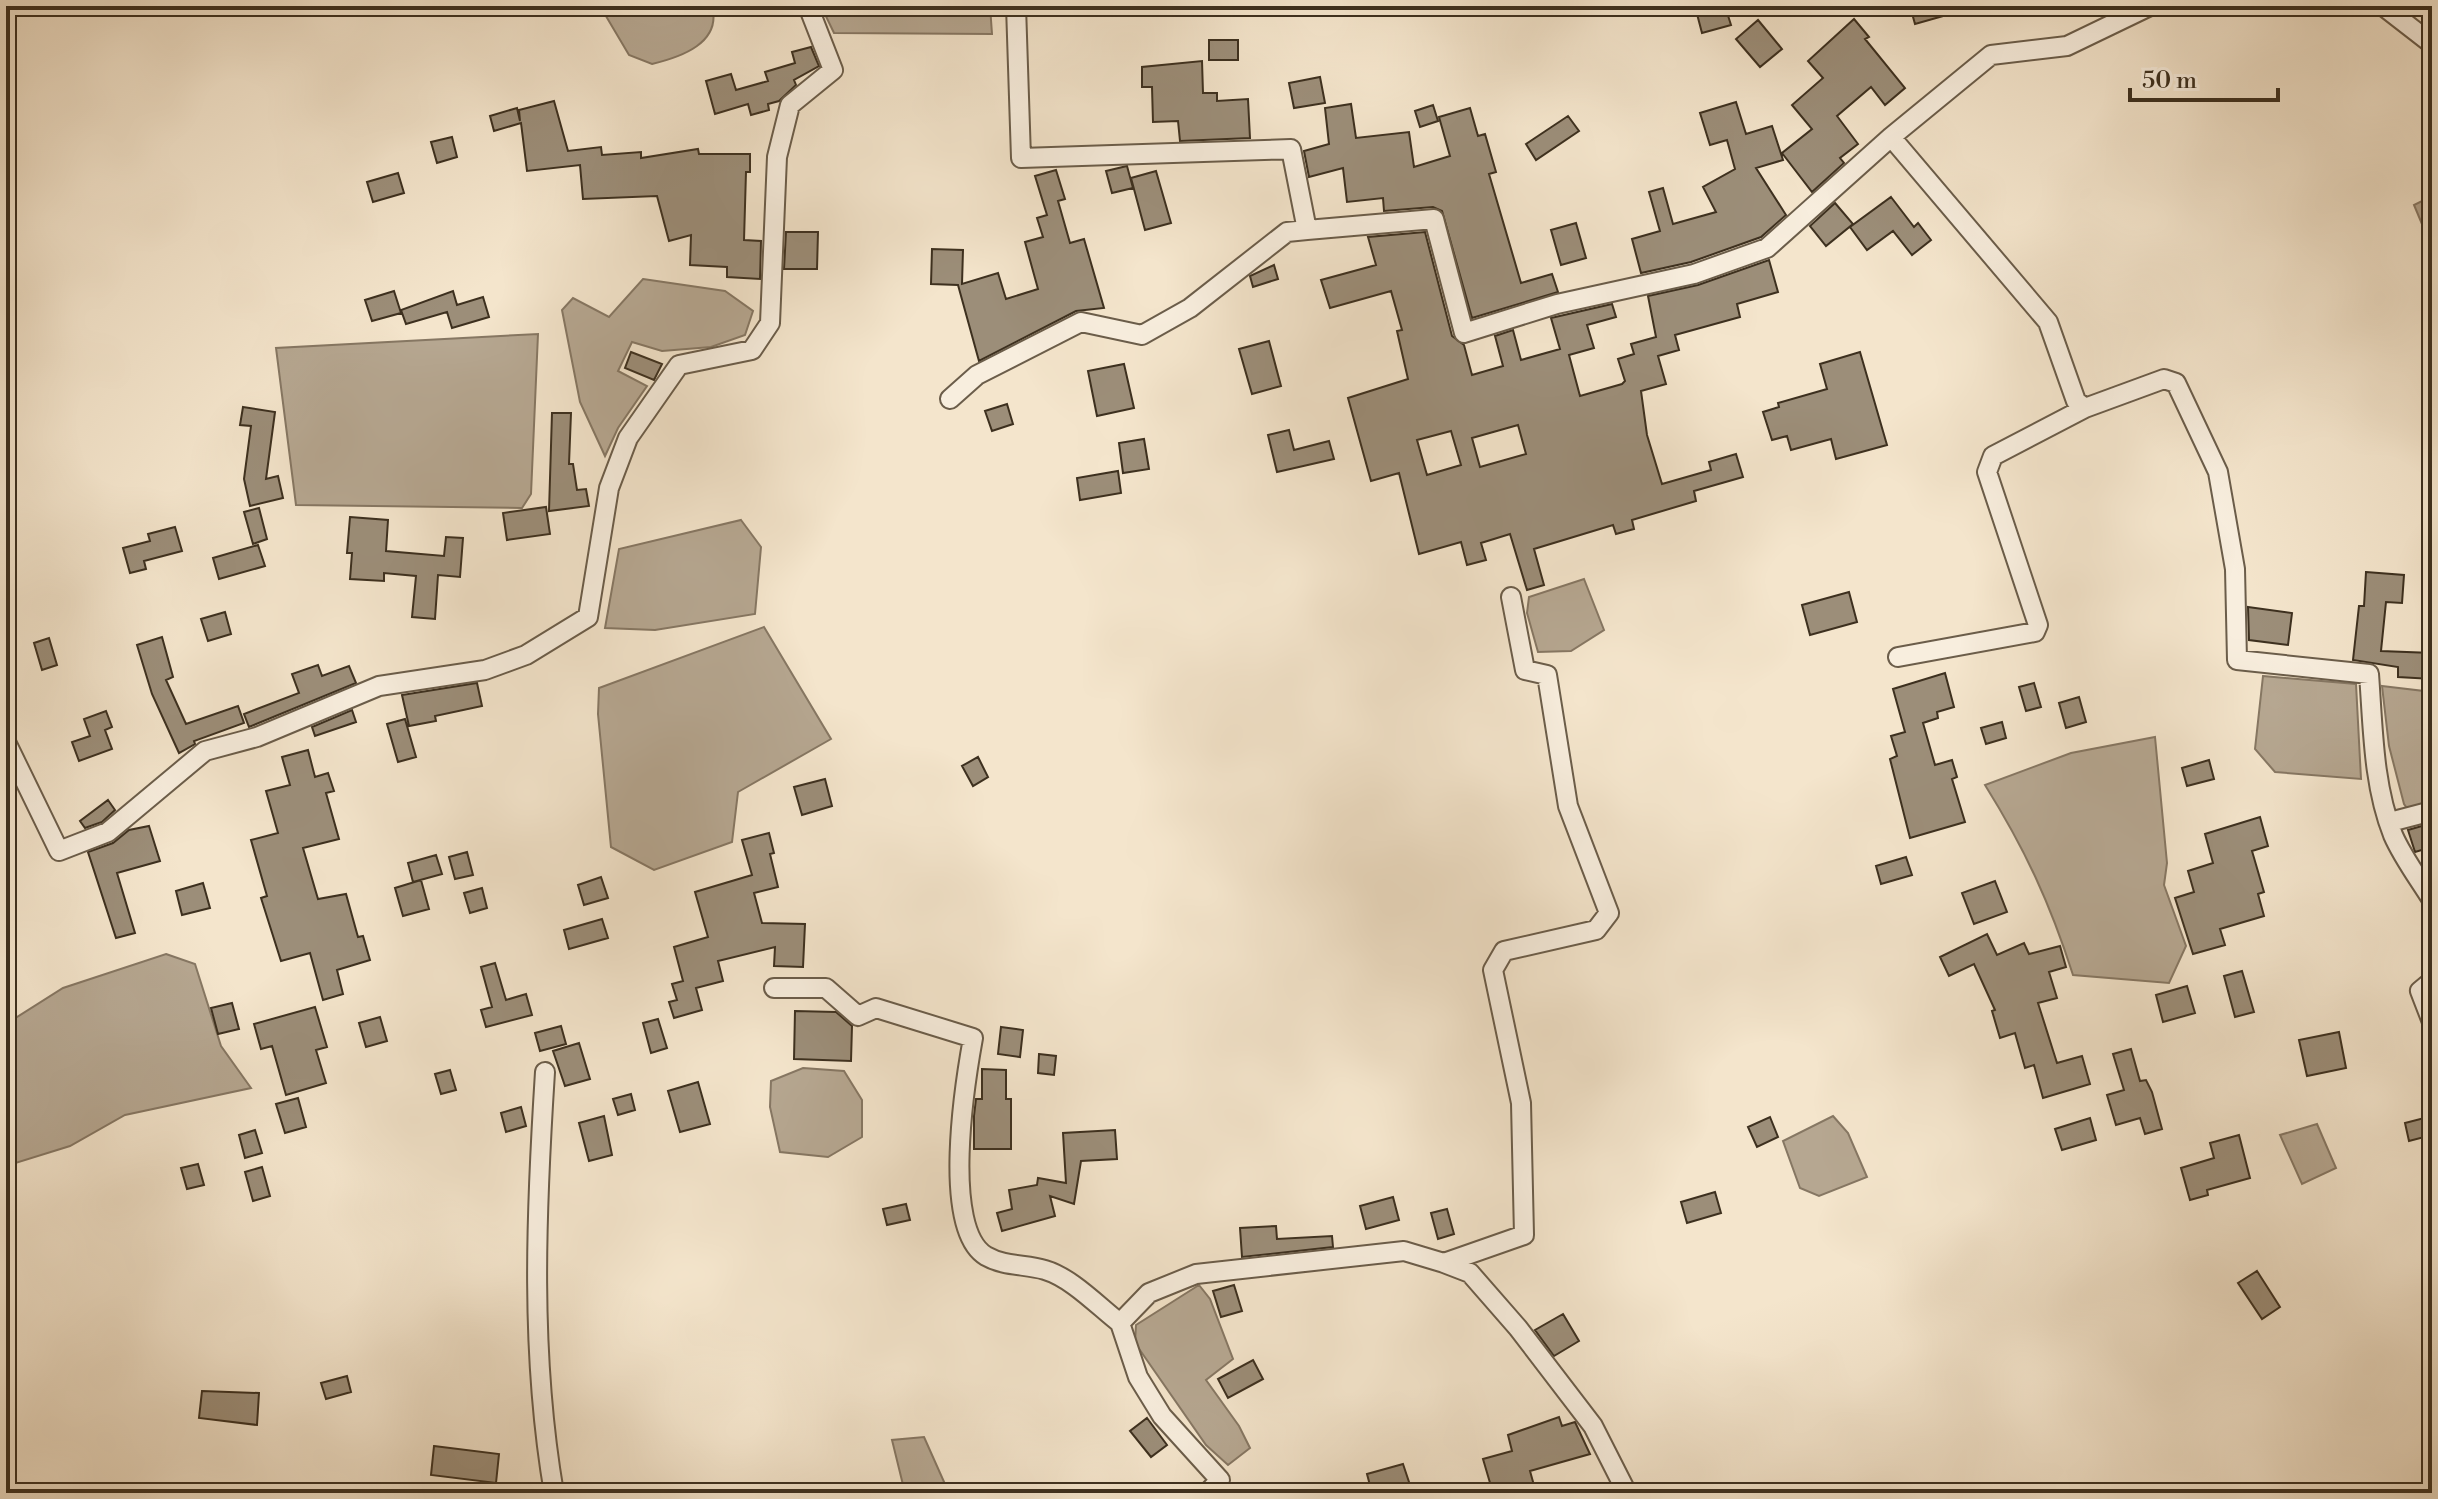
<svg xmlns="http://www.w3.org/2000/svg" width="2438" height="1499" viewBox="0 0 2438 1499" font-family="'Libre Bodoni',serif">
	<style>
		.water { fill: #b6a791; stroke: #867763; stroke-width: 2 }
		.building { fill: #9c8e79; stroke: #3d301f; stroke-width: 2; fill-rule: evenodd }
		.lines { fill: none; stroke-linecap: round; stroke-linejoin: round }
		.street-casing { stroke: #6b5d4a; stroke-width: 22 }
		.street { stroke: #f8eede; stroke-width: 18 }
	</style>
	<rect width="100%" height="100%" fill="#f4e5cc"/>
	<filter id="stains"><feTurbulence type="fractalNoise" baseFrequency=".0025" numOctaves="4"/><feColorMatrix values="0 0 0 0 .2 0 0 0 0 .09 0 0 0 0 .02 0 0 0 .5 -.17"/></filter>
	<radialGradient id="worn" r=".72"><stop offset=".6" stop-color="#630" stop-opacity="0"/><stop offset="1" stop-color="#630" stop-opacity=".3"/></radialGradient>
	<path class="water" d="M600,6H712C722,43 681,57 652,64L629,55Z
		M821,6H990L992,34L834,33Z
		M2432,196V248L2414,205Z
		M643,279L725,291L753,311L745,335L711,347L662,351L632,342L618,371L647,386L618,428L605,456L580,402L562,310L573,298L609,317Z
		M538,334L531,494L522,508L296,505L276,348Z
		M741,520L761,547L755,614L655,630L605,628L619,549Z
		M1584,579L1604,630L1571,651L1538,652L1527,613L1529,597Z
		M764,627L831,739L738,792L732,842L654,870L611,847L598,714L599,688Z
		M2263,676L2356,684L2361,779L2275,772L2255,749Z
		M2382,686L2432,692V802L2407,808L2404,804L2389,746Z
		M2155,737L2167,863L2164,885L2186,946L2169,983L2073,975C2050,903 2025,849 1985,785L2071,753Z
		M166,954L195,964L221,1046L251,1088L125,1115L70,1146L6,1166V1024L63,988Z
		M803,1068L844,1071L862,1100V1137L828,1157L780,1152L770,1107L771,1081Z
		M1833,1116L1848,1133L1867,1177L1819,1196L1800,1188L1783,1141Z
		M2317,1124L2336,1168L2302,1184L2280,1135Z
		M1199,1285L1210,1299L1233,1359L1206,1380L1239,1426L1250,1448L1228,1465L1206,1445L1135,1343L1136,1325Z
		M924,1437L949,1493H905L892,1440Z"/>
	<path class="building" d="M1725,6L1731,25L1702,33L1697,14Z
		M1910,6H1961V11L1915,24Z
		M1854,19L1869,37L1865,39L1905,88L1885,105L1871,87L1837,116L1858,144L1840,158L1844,163L1812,192L1782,153L1812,129L1792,105L1823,78L1808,61Z
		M1758,20L1782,49L1760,67L1736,39Z
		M1209,40H1238V60H1209Z
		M811,47L819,66L794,80L796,85L779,101L768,104L769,110L751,115L748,104L715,114L706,81L731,74L736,90L768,81L765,72L795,63L792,52Z
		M1202,61L1203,93H1217V101L1248,99L1250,138L1180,141L1178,121L1153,122L1152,87H1142V67Z
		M1320,77L1325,103L1294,108L1289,83Z
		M554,101L568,151L601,147L602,155L641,152V158L698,149L699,154H750V172H746L744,240L761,241L760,279L727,277V267L690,265L691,235L669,241L657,196L583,199L580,165L527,171L521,123L494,131L490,116L517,108L520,121L519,110Z
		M1736,102L1746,134L1772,126L1783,160L1756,168L1786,215L1761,237L1691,262L1641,273L1632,239L1660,231L1649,192L1663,188L1673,224L1716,212L1703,187L1735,169L1727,140L1710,145L1700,113Z
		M1351,104L1356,138L1409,132L1414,167L1450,156L1439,117L1470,108L1478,136L1485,134L1496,172L1489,174L1521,283L1552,274L1558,292L1472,318L1442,211L1433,207L1384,211L1383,198L1347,202L1343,168L1309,177L1304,151L1329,144L1325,108Z
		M1433,105L1438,121L1420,127L1415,111Z
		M1568,116L1579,131L1536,160L1526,144Z
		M452,137L457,157L437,163L431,142Z
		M1127,166L1133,188L1112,193L1106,171Z
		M1056,170L1065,199L1058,201L1070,243L1084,239L1104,308L1076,311L979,361L958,285L931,284L932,249L963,250L962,284L998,273L1006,299L1038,289L1025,242L1043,237L1037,218L1047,215L1035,176Z
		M1156,171L1171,223L1145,230L1131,178Z
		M398,173L404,193L373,202L367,182Z
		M1891,197L1914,227L1918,223L1931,240L1912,255L1893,231L1867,250L1850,227Z
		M1835,203L1853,224L1826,246L1810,226Z
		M1576,223L1586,258L1561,265L1551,230Z
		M786,232H818L817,269H784Z
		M1425,232L1452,336L1464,345L1472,375L1503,366L1495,336L1513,330L1521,360L1560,349L1551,318L1612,304L1616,317L1587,325L1594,348L1569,355L1580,396L1622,384L1625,381L1618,359L1634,354L1631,344L1656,337L1648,296L1698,285L1769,260L1778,292L1737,304L1740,317L1675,335L1679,350L1658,356L1666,384L1641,391L1647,435L1662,484L1711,470L1709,462L1736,454L1743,477L1694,491L1696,501L1632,520L1634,529L1616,534L1613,525L1534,549L1544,585L1527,590L1510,534L1481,543L1486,560L1467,565L1461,542L1419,554L1399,473L1371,481L1348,398L1408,379L1397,331L1402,330L1391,291L1330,308L1321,280L1376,265L1368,237ZM1518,425L1526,454L1480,467L1472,438ZM1451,431L1461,465L1427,475L1417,440Z
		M1274,265L1278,279L1253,287L1250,276Z
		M394,291L401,313L372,321L365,300Z
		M453,291L457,305L483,297L489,317L452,328L447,312L406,324L401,310Z
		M1269,341L1281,386L1252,394L1239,349Z
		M631,352L662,364L654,380L625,368Z
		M1860,352L1887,445L1836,459L1831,439L1791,450L1787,436L1772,440L1763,412L1779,407L1778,403L1827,389L1820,364Z
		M1124,364L1134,408L1097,416L1088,371Z
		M1007,404L1013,424L992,431L985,411Z
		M243,407L275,412L266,479L278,476L283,498L250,506L244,479L251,426L240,425Z
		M552,413H571L569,464H573L577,490L586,489L589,506L549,511Z
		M1289,430L1294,450L1329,441L1334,459L1277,472L1268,435Z
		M1144,439L1149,469L1123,473L1119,443Z
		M1118,471L1121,493L1080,500L1077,478Z
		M546,507L550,534L507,540L503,513Z
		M259,508L267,539L253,544L244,512Z
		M350,517L388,520L386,551L444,556L446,537L463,538L460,577L438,575L435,619L412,617L416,576L384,573V581L350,579L352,553H347Z
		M175,527L182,551L144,561L146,569L130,573L123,548L150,541L148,534Z
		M258,545L265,566L219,579L213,558Z
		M2366,572L2404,575L2402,603L2386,602L2381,651L2432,653V679L2398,677V667L2353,660L2359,606H2364Z
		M1849,592L1857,622L1810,635L1802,605Z
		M2248,607L2292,613L2288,645L2249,640Z
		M225,612L231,634L208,641L201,619Z
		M162,637L173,677L166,680L186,724L238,706L244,723L194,741L195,744L179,753L152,694L137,645Z
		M49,638L57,665L42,670L34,643Z
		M318,665L322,676L349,666L356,683L249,727L244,714L299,693L292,674Z
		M1945,673L1954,707L1937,712L1938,718L1923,723L1935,765L1952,760L1957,777L1952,779L1965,822L1910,838L1890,759L1897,756L1891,736L1905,732L1893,689Z
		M477,683L482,706L435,716L436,721L409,726L402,695Z
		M2034,683L2041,707L2026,711L2019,687Z
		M2079,697L2086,722L2066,728L2059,703Z
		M352,710L356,722L315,736L312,727Z
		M106,711L112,727L105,730L112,749L79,761L72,742L90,736L84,719Z
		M405,719L416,757L398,762L387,724Z
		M2002,722L2006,738L1986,744L1981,728Z
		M308,750L315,777L328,773L334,791L326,793L339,839L303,848L318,899L346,894L358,937L363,936L370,960L337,970L343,994L323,1000L310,953L281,961L261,898L267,896L251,840L278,833L266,791L290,785L282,757Z
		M978,757L988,777L973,786L962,766Z
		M2209,760L2214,779L2187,786L2182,768Z
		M825,779L832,806L802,815L794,787Z
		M108,800L115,810L102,822L85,828L80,821Z
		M2260,817L2268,846L2252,851L2264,892L2258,894L2264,916L2220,929L2225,945L2193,954L2175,898L2194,892L2188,871L2213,863L2205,834Z
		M2432,823V847L2415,852L2408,830Z
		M149,826L160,861L117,873L135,933L116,938L88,852L113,843L129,830Z
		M769,833L774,853L770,854L778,887L754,893L762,923L805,924L803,967L774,966L775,947L718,961L723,981L696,988L702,1010L674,1018L669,1002L677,1000L672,984L683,981L674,947L708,937L695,892L752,875L742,840Z
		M467,852L473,875L455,879L449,857Z
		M436,855L442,874L413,882L408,863Z
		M1906,857L1912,875L1881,884L1876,866Z
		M601,877L608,898L584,905L578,885Z
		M421,880L429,909L403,916L395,888Z
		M1995,881L2007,912L1974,924L1962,893Z
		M203,883L210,908L182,915L176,891Z
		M482,888L487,908L470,913L464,893Z
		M602,919L608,938L569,949L564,930Z
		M1987,934L1997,955L2024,943L2029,954L2060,946L2066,967L2049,972L2057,998L2038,1003L2057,1063L2082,1056L2090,1084L2043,1098L2034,1065L2025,1068L2015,1033L2000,1038L1992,1011L1995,1010L1974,964L1949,976L1940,957Z
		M495,963L506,1000L526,994L532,1015L486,1027L481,1010L492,1007L481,967Z
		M2242,971L2254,1012L2235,1017L2224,976Z
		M2187,986L2195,1013L2163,1022L2156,995Z
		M232,1003L239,1029L218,1034L211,1008Z
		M315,1007L327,1047L316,1050L326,1083L286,1095L272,1046L261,1049L254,1024Z
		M795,1011L836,1012L852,1026L851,1061L794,1059Z
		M380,1017L387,1041L366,1047L359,1023Z
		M658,1019L667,1048L651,1053L643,1023Z
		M561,1026L566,1044L540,1051L535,1033Z
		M1001,1027L1023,1030L1020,1057L998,1054Z
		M2339,1032L2346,1068L2307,1076L2299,1040Z
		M579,1043L590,1079L565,1086L553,1051Z
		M2131,1049L2140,1081L2146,1080L2152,1092L2162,1129L2145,1134L2140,1118L2116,1125L2107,1095L2124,1090L2113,1054Z
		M1039,1054L1056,1056L1054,1075L1038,1073Z
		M982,1069L1006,1070V1099H1011V1149H974V1116L976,1099H982Z
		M450,1070L456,1090L441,1094L435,1074Z
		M698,1082L710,1124L680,1132L668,1091Z
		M631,1094L635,1110L618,1115L613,1099Z
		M298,1098L306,1127L285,1133L276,1104Z
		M521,1107L526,1126L506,1132L501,1113Z
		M604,1116L612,1155L589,1161L579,1123Z
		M2432,1116V1135L2409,1141L2405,1123Z
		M1770,1117L1778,1137L1757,1147L1748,1127Z
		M2090,1118L2096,1140L2062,1150L2055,1129Z
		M255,1130L262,1153L245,1158L239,1135Z
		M1115,1130L1117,1159L1081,1161L1074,1204L1050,1196L1055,1216L1002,1231L997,1213L1012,1209L1009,1190L1037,1185L1038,1178L1066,1183L1063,1133Z
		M2239,1135L2250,1178L2207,1190L2208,1195L2190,1200L2181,1168L2214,1158L2210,1143Z
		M198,1164L204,1185L187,1189L181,1168Z
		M262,1167L270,1196L253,1201L245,1172Z
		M1715,1192L1721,1213L1687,1223L1681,1202Z
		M1393,1197L1399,1220L1366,1229L1360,1206Z
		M906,1204L910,1220L887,1225L883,1209Z
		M1447,1209L1454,1234L1438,1239L1431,1213Z
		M1276,1226L1277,1239L1332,1236L1333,1247L1242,1257L1240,1228Z
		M2257,1271L2280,1307L2262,1319L2238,1283Z
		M1234,1285L1242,1311L1221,1317L1213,1291Z
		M1563,1314L1579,1341L1554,1356L1535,1330Z
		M1253,1360L1263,1379L1228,1398L1218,1379Z
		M347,1376L351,1392L326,1399L321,1383Z
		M202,1391L259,1393L257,1425L199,1418Z
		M1559,1417L1562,1426L1575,1422L1590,1454L1530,1471L1535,1489L1520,1493L1518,1486L1493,1493L1483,1459L1512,1451L1508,1435Z
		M1147,1418L1167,1445L1151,1457L1130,1431Z
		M434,1446L499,1454L496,1483L431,1475Z
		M1403,1464L1410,1485L1372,1493L1367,1474Z"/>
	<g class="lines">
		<g class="street-casing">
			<path id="street" d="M1016,6L1021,158L1291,149L1307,230L1434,219L1464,333L1557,304L1694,274L1767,248L1891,137L1991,55L2067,46L2150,6
				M2383,6L2432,44
				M1891,137L2048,322L2076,401L2085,408L2164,379L2176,383L2218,472L2235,569L2237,660L2369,674C2373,727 2373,785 2393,835C2403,858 2419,879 2432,900
				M950,399L977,375L1081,322L1142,335L1190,308L1287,232L1307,230
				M1511,597L1525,670L1547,675L1568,806L1609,913L1596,930L1504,951L1493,970L1521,1103L1524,1235L1444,1263L1470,1273L1518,1328L1593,1426L1627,1493
				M1898,657L2035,632L2038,625L1987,472L1993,456L2085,408
				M6,742L59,851L108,832L205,751L257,737L379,686L485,670L526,655L588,617L609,488L628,438L679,365L752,350L770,323L777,157L790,105L833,70L808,6
				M2390,822L2432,811
				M2432,981L2420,991L2432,1022
				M774,988H826L858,1016L876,1008L973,1038C965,1082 941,1229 986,1256C1005,1267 1026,1264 1045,1270C1072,1278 1099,1307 1120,1323
				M545,1072C536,1212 530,1354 554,1493
				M1207,1493L1220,1480L1162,1416L1138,1377L1120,1323L1149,1293L1196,1274L1404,1251L1444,1263"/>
		</g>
		<use href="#street" class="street"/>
	</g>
	<rect width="2438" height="1499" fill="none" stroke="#f4e5cc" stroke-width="32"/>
	<rect x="8" y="8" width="2422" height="1483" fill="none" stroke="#3d301f" stroke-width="4"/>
	<rect x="16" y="16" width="2406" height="1467" fill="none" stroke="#3d301f" stroke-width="2"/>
	<path d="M2130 88v12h148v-12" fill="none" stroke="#3d301f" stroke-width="4"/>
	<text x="2142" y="88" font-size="24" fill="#3d301f" stroke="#f8eede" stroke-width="6" paint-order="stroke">50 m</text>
	<rect width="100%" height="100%" filter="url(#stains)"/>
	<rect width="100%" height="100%" fill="url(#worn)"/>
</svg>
